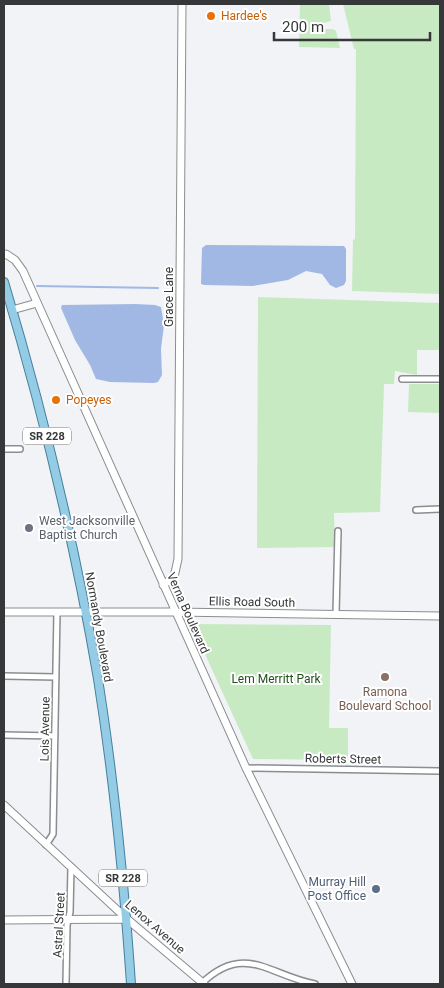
<svg xmlns="http://www.w3.org/2000/svg" width="444" height="988" viewBox="0 0 444 988" font-family="Roboto,sans-serif">
	<style>
		.green { fill: #c8eac3 }
		.water { fill: #a2b8e4 }
		.lines { fill: none; stroke-linecap: round; stroke-linejoin: round }
		.stream { stroke: #a2b8e4; stroke-width: 2 }
		.street-casing { stroke: #8b8d90; stroke-width: 8 }
		.secondary-casing { stroke: #8b8d90; stroke-width: 9 }
		.primary-casing { stroke: #45819d; stroke-width: 10 }
		.street { stroke: #fff; stroke-width: 5 }
		.secondary { stroke: #fff; stroke-width: 7 }
		.primary { stroke: #94cbe5; stroke-width: 8 }
		.food-dot { fill: #e8710a; stroke: #fff; stroke-width: 2 }
		.worship-dot { fill: #6b7280; stroke: #fff; stroke-width: 2 }
		.education-dot { fill: #8d6e63; stroke: #fff; stroke-width: 2 }
		.service-dot { fill: #5c6f8a; stroke: #fff; stroke-width: 2 }
		.labels { text-anchor: middle; stroke-width: 4; stroke-linejoin: round; paint-order: stroke }
		.shield { fill: #fff; stroke: #727374; stroke-width: 1 }
		.shield-label { font-size: 11px; font-weight: bold; fill: #363738 }
		.food-label { font-size: 12px; fill: #c56008; stroke: #fff; text-anchor: start }
		.street-label { font-size: 12px; fill: #363738; stroke: #fff }
		.worship-label { font-size: 12px; fill: #5b616d; stroke: #fff; text-anchor: start }
		.park-label { font-size: 12px; fill: #21501c; stroke: #fff }
		.education-label { font-size: 12px; fill: #785e54; stroke: #fff }
		.service-label { font-size: 12px; fill: #4e5e75; stroke: #fff; text-anchor: end }
	</style>
	<rect width="100%" height="100%" fill="#f1f3f6"/>
	<path class="green" d="M300,4H329L331,21L324,23L323,29H333L336,31L340,48L299,47Z
		M343,4H440V294L352,291L353,240L355,239L356,49H354Z
		M258,297L440,303V350H417V375L395,371L394,384H384L380,512L334,513L335,547L257,548Z
		M409,384H440V413L408,412Z
		M194,624L331,625L329,728H348V760L253,759L192,626Z"/>
	<path class="water" d="M206,245L344,246L346,249V281L344,285L336,288L330,285L322,274L306,271L288,280L253,286L204,285L201,284L202,248Z
		M136,304L155,305L161,307L164,325L161,349L162,375L158,382L154,383L110,382L96,379L90,365L75,340L61,308L62,305Z"/>
	<g class="lines">
		<path class="stream" d="M37,286L158,288"/>
		<g class="street-casing">
			<path id="street" d="M402,379H440
				M4,449H20
				M416,510L440,509
				M336,614L338,531
				M4,676L56,677
				M4,735L55,736
				M246,768L440,771
				M46,845L53,834L57,612
				M202,983C245,942 270,976 315,984
				M66,984L67,925L70,912L71,867"/>
		</g>
		<g class="secondary-casing">
			<path id="secondary" d="M4,255L6,254L15,260L23,271L246,768L352,984
				M12,310L37,303
				M163,585L174,577L178,559L182,4
				M4,612H175L440,616
				M4,805L127,919L204,984
				M4,920L127,919"/>
		</g>
		<g class="primary-casing">
			<path id="primary" d="M4,282C43,412 75,545 98,679C114,780 124,882 131,984"/>
		</g>
		<use href="#street" class="street"/>
		<use href="#secondary" class="secondary"/>
		<use href="#primary" class="primary"/>
	</g>
	<g class="food-dot">
		<circle cx="211" cy="16" r="5"/>
		<circle cx="56" cy="400" r="5"/>
	</g>
	<circle class="worship-dot" cx="29" cy="528" r="5"/>
	<circle class="education-dot" cx="385" cy="677" r="5"/>
	<circle class="service-dot" cx="376" cy="889" r="5"/>
	<g class="labels">
		<g class="shield">
			<rect x="23" y="427.5" width="48" height="17" rx="4"/>
			<rect x="99" y="869.5" width="48" height="17" rx="4"/>
		</g>
		<g class="shield-label">
			<text x="47" y="440">SR 228</text>
			<text x="123" y="882">SR 228</text>
		</g>
		<g class="food-label">
			<text x="221" y="20">Hardee's</text>
			<text x="66" y="404">Popeyes</text>
		</g>
		<g class="street-label">
			<text transform="translate(169 297) rotate(-90)" y="4">Grace Lane</text>
			<text transform="translate(252 602) rotate(1)" y="4">Ellis Road South</text>
			<text transform="translate(188 613) rotate(66)" y="4">Verna Boulevard</text>
			<text transform="translate(99 627) rotate(80)" y="4">Normandy Boulevard</text>
			<text transform="translate(45 729) rotate(-89)" y="4">Lois Avenue</text>
			<text transform="translate(343 759) rotate(1)" y="4">Roberts Street</text>
			<text transform="translate(59 925) rotate(-87)" y="4">Astral Street</text>
			<text transform="translate(155 927) rotate(41)" y="4">Lenox Avenue</text>
		</g>
		<g class="worship-label">
			<text x="39" y="525">West Jacksonville<tspan x="39" dy="14">Baptist Church</tspan></text>
		</g>
		<g class="park-label">
			<text x="276" y="683">Lem Merritt Park</text>
		</g>
		<g class="education-label">
			<text x="385" y="696">Ramona<tspan x="385" dy="14">Boulevard School</tspan></text>
		</g>
		<g class="service-label">
			<text x="366" y="886">Murray Hill<tspan x="366" dy="14">Post Office</tspan></text>
		</g>
	</g>
	<rect width="444" height="988" fill="none" stroke="#363738" stroke-width="10"/>
	<path d="M274 32v8h156v-8" fill="none" stroke="#363738" stroke-width="2.5"/>
	<text x="282" y="32" font-size="15" fill="#363738" stroke="#ffffff" stroke-width="4" paint-order="stroke">200 m</text>
</svg>
